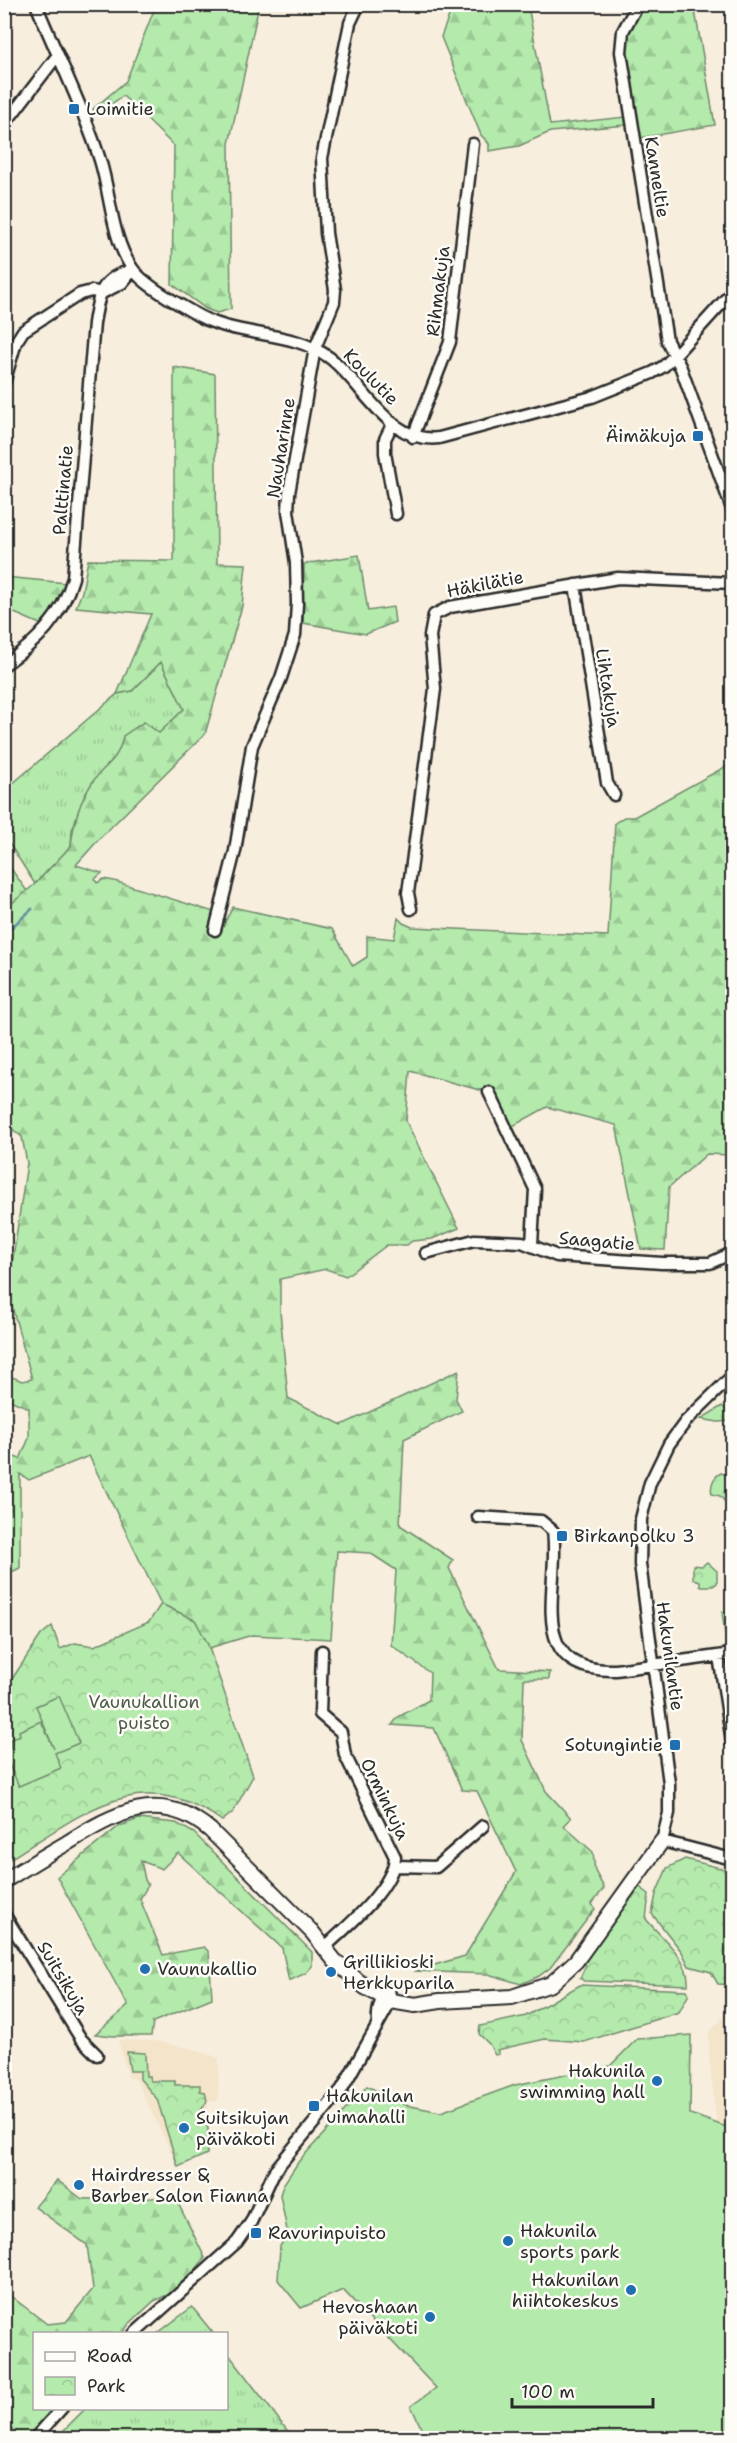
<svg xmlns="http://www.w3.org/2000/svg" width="737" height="2443" viewBox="0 0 737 2443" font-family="'Shantell Sans',sans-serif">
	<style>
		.built { fill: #f3e4ca }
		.grass { fill: url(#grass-tufts); stroke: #708a6c; stroke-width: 1.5 }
		.forest { fill: url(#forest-firs); stroke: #708a6c; stroke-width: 1.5 }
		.park { fill: url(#park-crowns); stroke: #708a6c; stroke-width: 1.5 }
		.garden { fill: #b4eaac; stroke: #708a6c; stroke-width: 1.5 }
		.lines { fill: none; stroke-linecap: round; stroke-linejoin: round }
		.stream { stroke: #6892a2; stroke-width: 3 }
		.minor-casing { stroke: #2b2b2b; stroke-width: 15 }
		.major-casing { stroke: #2b2b2b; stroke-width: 18 }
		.minor { stroke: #fdfcf7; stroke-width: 10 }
		.major { stroke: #fdfcf7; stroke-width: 14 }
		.poi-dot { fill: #1f6fb2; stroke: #fdfcf7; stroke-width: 2 }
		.labels { text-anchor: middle; stroke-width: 5; stroke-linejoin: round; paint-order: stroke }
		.poi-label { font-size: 18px; fill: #2b2b2b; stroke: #fdfcf7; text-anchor: start }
		.street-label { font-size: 18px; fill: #2b2b2b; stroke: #fdfcf7 }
		.park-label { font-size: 18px; fill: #4d5b4b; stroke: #fdfcf7 }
	</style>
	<defs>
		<pattern id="grass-tufts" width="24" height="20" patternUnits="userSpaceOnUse" patternTransform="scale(1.5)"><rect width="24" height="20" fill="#b4eaac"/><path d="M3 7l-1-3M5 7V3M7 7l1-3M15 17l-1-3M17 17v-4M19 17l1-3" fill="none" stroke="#9bc994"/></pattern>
		<pattern id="forest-firs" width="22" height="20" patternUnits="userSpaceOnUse" patternTransform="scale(1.5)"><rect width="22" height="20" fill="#b4eaac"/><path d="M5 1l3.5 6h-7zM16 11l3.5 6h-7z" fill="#9bc994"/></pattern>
		<pattern id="park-crowns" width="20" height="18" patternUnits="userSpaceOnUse" patternTransform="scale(1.5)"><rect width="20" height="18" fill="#b4eaac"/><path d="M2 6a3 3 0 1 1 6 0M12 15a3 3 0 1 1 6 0" fill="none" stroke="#9bc994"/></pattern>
	</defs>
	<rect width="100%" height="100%" fill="#f7eedd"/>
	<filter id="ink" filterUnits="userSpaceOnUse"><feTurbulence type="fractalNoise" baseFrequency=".0167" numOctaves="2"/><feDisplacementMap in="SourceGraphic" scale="12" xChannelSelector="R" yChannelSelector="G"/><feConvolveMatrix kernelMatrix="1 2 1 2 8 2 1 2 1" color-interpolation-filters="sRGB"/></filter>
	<g filter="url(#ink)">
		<path class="built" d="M732,2008V2213L726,2205L709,2055V2033Z
			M118,2040L154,2041L192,2049L219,2058L218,2101L208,2102L207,2154L178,2167L136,2079L129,2078Z"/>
		<path class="grass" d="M161,662L184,709L159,734L120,751L92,783L72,830L71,846L35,884L5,837L4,791L117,694L132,691Z
			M4,859L27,891L5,909H4Z
			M722,1406L732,1416V1421L718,1422L701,1419Z
			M192,2307L213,2333H158Z
			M227,2352L293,2438H56L85,2409L226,2408Z"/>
		<path class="forest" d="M156,5H259L229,144L231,309L217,313L206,309L172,284L174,146L123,96L95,115L93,109L126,81Z
			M453,5H535L529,11L550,125L626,117V125L550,132L519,146L489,151V144L481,135L441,37Z
			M642,5H694L715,125L640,138L626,53L628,32Z
			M174,367L215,374L217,563L246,564L242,606L205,734L101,837L76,865L102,873L95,879L97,883L104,879L114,881L214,912L220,931L233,907L332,929L353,966L367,957V936L394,939L398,918L403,923L412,927L608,936L615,823L624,817H634L732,763V1155L707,1154L669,1187L665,1250L641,1249L616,1125L547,1107L511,1127L494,1094L410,1071L406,1121L459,1228L432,1239L412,1241L407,1245H387L346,1276L326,1269L280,1279V1311L288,1398L342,1425L459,1370L456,1399L462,1411L404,1439L400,1525L453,1560L449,1568L499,1669L550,1672L549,1679H524L522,1740L546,1791L571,1818L564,1826L593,1852L595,1871L604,1888L592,1904L595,1909L550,1968L539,1976L521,1984L488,1974L414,1971L465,1956L516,1872L477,1791L462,1790L434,1728L392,1725L398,1717L429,1700L430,1673L391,1645L396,1570L370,1553L337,1551L331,1639L252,1635L209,1648L195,1620L161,1604L89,1456L29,1480L20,1474V1568L5,1575L4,1453L20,1459L29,1438V1408L5,1398V1374L22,1381L32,1379L8,1292L27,1163L22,1137L5,1123V909L35,884L71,846C73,825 80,801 92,783C105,763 118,763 123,736L144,722L159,733L184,709L161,662L132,691L117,694L151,614L76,607L82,592L88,560L174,561Z
			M359,555L368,611L393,607L395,622L366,634L303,623L304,564Z
			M4,577L66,583L57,606L40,624L5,609Z
			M139,1819L176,1823L194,1833L312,1952V1966L306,1973L289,1981L282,1948L178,1853L162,1869L141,1861L145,1880L148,1885L140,1899L163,1955L204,1947L209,1952L212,1998L153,2022L151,2036H113L95,2034L128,2006L57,1877L119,1826Z
			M57,2180L82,2199L152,2198L174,2195L205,2258L179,2290L154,2301L128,2325L123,2333L34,2334V2408L56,2409L28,2438H5L4,2291L47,2324L66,2322L93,2289L87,2245L35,2207Z"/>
		<path class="park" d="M721,1473L732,1477V1495L725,1502L720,1496L712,1494C710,1486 713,1477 721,1473Z
			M707,1562L717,1571V1583L713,1586H700V1581L693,1579V1565L702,1566Z
			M732,1601V1633L725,1634L722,1612L728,1611L727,1605Z
			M161,1604L195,1620L207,1642L253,1776L233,1812L222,1821C138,1760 78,1818 5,1862L4,1691L41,1635L52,1626L60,1649L75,1643L94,1646L149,1622Z
			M685,1859L732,1871V1985L718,1984L711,1972L689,1966L682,1952L652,1914L656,1894L667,1868Z
			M638,1886L649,1894L646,1919C661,1938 690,1958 688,1985L584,1981L580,1978L586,1965L583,1963Z
			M580,1985L687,1990L689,1994L679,2012L584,2042L545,2039L497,2050L499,2054L495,2055L489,2044L479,2034L480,2026L526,2016Z
			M127,2052L145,2053L146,2076H149L150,2081H175V2085H200V2091L205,2092L207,2101L200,2112L208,2128L207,2154L178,2167L157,2099L140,2079V2071H130Z"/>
		<path class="garden" d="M59,1696L79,1743L55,1753L61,1768L19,1786L5,1756V1751L10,1748V1740L20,1735L19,1731L41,1721L54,1749L36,1706Z
			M691,2035L690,2114L732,2129V2438H426L411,2406L436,2388L343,2290L301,2308L278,2280L280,2246L288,2235L280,2195L283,2185L299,2161L367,2086L405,2105L441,2112L515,2085L610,2066L637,2039Z"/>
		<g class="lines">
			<path class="stream" d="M4,934L32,909"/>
			<g class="minor-casing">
				<path id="minor" d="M36,4C57,56 83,106 100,160C111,195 111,237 132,268C142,284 177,303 194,313C236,339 290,328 330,358C365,385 388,444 439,438L592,397L652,373L664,366L674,356L732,292
					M638,4L623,31L621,52L667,341L681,368L732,509
					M4,125L57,56
					M102,293L122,283L133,270
					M4,383L16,342L23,331L80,294L92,291L102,293
					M393,423L385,439V453L396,514
					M413,437L450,342L473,144
					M575,585L607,783L614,795
					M4,665C37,642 62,617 73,578L94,323C99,294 101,277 133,270
					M411,909L408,893L435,689L430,636L434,615L450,607L618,578L732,583
					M215,930L235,851L252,746L281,678L295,635L297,604L296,563L288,511L289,493L315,348L334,302L335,290L326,233L322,158L350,23L359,4
					M489,1092L535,1189L532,1245
					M426,1253L474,1240L522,1242L557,1256L662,1263H710L732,1253
					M732,1376L686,1421L669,1444L650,1483L641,1519L640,1564L669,1783V1813L662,1841L732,1859
					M478,1517L541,1521L553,1531C561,1586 522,1673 616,1670L732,1654
					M322,1651L320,1714L341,1732L345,1755L395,1857C394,1887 348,1926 326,1946
					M719,1656L732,1742
					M395,1866L436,1867L483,1826
					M4,1914L81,2039L97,2055
					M378,2024C377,2011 379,2000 388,1991
					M134,2334L237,2242L251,2222L275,2170L342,2089L391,2001L389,1990
					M35,2438L62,2408"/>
			</g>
			<g class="major-casing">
				<path id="major" d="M4,1881C25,1868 46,1855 67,1843C115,1813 160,1788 210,1830L312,1932L335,1961L365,1987L391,2001L415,2005L440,2001L512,1997L551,1984L576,1961L662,1841"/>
			</g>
			<use href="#minor" class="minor"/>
			<use href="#major" class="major"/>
		</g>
	</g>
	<g class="poi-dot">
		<rect x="68" y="103" width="12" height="12" rx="3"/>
		<rect x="692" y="430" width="12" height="12" rx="3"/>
		<rect x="556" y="1530" width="12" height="12" rx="3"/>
		<rect x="669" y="1739" width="12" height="12" rx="3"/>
		<circle cx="145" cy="1969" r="6"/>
		<circle cx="331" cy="1972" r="6"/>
		<circle cx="657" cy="2081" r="6"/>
		<rect x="308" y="2100" width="12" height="12" rx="3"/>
		<circle cx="184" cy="2128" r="6"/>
		<circle cx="79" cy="2185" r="6"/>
		<rect x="250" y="2227" width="12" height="12" rx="3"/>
		<circle cx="508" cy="2241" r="6"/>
		<circle cx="631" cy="2290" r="6"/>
		<circle cx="430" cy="2317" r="6"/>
	</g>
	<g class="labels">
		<g class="poi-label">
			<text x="86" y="115">Loimitie</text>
			<text x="686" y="442" text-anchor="end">Äimäkuja</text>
			<text x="574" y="1542">Birkanpolku 3</text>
			<text x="663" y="1751" text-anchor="end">Sotungintie</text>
			<text x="343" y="1968">Grillikioski<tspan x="343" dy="21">Herkkuparila</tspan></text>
			<text x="157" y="1975">Vaunukallio</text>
			<text x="645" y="2077" text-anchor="end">Hakunila<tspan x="645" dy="21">swimming hall</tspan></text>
			<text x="326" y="2102">Hakunilan<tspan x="326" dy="21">uimahalli</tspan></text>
			<text x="196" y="2124">Suitsikujan<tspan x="196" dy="21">päiväkoti</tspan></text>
			<text x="91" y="2181">Hairdresser &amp;<tspan x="91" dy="21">Barber Salon Fianna</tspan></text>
			<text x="520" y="2237">Hakunila<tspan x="520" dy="21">sports park</tspan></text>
			<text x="268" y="2239">Ravurinpuisto</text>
			<text x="619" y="2286" text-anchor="end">Hakunilan<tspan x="619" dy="21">hiihtokeskus</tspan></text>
			<text x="418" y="2313" text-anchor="end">Hevoshaan<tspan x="418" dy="21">päiväkoti</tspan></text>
		</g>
		<g class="street-label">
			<text transform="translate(657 177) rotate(81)" y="6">Kanneltie</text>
			<text transform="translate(438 291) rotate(-83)" y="6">Rihmakuja</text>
			<text transform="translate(371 377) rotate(46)" y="6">Koulutie</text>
			<text transform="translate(281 448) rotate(-81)" y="6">Nauharinne</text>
			<text transform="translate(63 490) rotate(-85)" y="6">Palttinatie</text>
			<text transform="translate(485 584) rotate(-11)" y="6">Häkilätie</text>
			<text transform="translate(608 688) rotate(81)" y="6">Lihtakuja</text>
			<text transform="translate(597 1241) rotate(5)" y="6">Saagatie</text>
			<text transform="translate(670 1656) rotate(82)" y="6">Hakunilantie</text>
			<text transform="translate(385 1799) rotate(64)" y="6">Orminkuja</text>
			<text transform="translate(63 1978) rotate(59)" y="6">Suitsikuja</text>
		</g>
		<g class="park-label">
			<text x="144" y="1708">Vaunukallion<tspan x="144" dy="21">puisto</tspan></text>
		</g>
	</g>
	<rect width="737" height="2443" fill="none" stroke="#fdfcf7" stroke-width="24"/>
	<rect x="12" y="12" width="713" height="2419" fill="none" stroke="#2b2b2b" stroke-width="2" filter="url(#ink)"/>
	<rect x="33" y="2332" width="195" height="78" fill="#fdfcf7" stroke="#a9a8a5" stroke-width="1.5"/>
	<rect x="45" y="2352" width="30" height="9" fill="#fdfcf7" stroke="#a9a8a5" stroke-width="1.5"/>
	<text x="87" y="2362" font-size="18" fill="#2b2b2b">Road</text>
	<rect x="45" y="2377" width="30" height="18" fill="url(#park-crowns)" stroke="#a9a8a5" stroke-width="1.5"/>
	<text x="87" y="2392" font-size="18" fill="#2b2b2b">Park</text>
	<path d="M512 2398v9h141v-9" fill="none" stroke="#2b2b2b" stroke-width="3"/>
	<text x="521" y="2398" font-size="18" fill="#2b2b2b" stroke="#fdfcf7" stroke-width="4.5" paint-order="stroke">100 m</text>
</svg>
